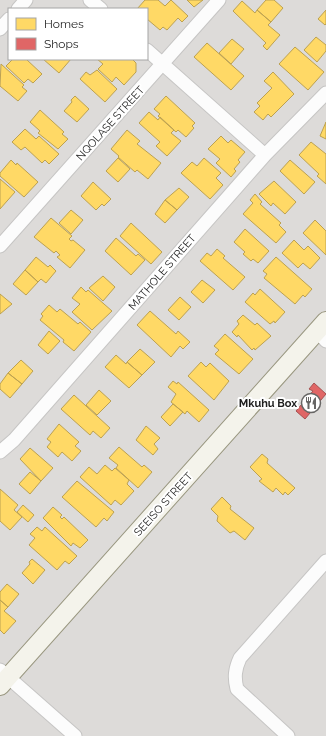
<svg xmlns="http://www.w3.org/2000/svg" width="326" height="736" viewBox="0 0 326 736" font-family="Raleway,sans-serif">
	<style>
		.residential { fill: #dddbd9; fill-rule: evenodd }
		.homes { fill: #ffd966; stroke: #bca151 }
		.shops { fill: #e06666; stroke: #a65151 }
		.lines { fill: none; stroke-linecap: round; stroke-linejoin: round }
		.street-casing { stroke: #c6c5c4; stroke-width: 15 }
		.secondary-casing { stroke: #999780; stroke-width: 20 }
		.street { stroke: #fcfcfc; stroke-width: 13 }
		.secondary { stroke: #f4f3eb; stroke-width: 18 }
		.labels { text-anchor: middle; stroke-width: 4; stroke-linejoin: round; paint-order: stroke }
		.street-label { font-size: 11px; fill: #1f1f1f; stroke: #fff }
		.poi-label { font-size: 11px; font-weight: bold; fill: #1f1f1f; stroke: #fff; text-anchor: end }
	</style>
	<rect width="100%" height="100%" fill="#eeebe8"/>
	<path class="residential" d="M0,0H326V736H0ZM9,9H147V59H9Z"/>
	<path class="homes" d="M145,0H158L165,6L171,0L188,16L182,22L178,18L167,30L163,27L160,30L147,19V9H137Z
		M187,0H203L194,7Z
		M266,0H274L283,8L271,22L257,10Z
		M242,1L255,13L257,10L271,22L268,25L280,35L267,50L263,46L266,43L233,11Z
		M326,10V24L325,25L318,19Z
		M316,37L326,45V51L317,62L304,50Z
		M232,39L244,49L231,64L219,53Z
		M207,43L244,76L231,90L194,57Z
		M295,47L324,72L308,90L279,64Z
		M13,59H26L42,74L33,83L28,79L24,83L6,66Z
		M43,59H71L59,73Z
		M97,59H132L136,63V72L124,85L116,77L112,82L98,69L103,64Z
		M1,64L24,85L22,87L27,91L18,101L0,86Z
		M97,70L117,89L105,102L80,79L86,72L90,75Z
		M273,72L294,94L271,117L268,114L263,120L254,112L260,106L257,103L272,88L264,81Z
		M75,96L89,109L77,122L64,111L72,102L71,100Z
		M166,96L195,123L192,126L194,128L186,137L178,130L176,132L158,116L160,114L154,109Z
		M40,110L64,132L62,134L68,139L58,149L38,133L40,131L30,122Z
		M149,112L158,120L160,117L174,130L171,133L181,141L167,156L156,146L160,142L139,123Z
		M326,122V139L320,136Z
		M25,129L36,139L39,136L59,154L49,164L45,160L42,163L25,147L21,150L12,142Z
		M127,130L140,141L137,144L161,163L148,179L137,170L135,172L118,157L119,156L111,149Z
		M221,136L228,143L231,140L245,152L238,160L240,162L234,169L236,171L231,177L216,163L220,159L208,149Z
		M311,142L326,154V184L317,176L319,174L299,155Z
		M118,158L130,169L118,182L106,171Z
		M204,158L221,173L216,178L223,185L210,199L181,173L192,162L197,166Z
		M11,160L16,165L17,163L38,182L24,197L0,176V173Z
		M290,160L315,182L304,194L280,171Z
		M0,179L15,192L0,209Z
		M274,181L296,202L285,214L273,203L271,206L259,194Z
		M93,182L111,199L104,206L102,204L96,210L81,196Z
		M179,188L189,197L177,210L165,200Z
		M255,194L262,202L260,204L281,223L279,225L286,232L276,243L243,214L253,203L250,200Z
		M165,200L177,210L165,223L155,214Z
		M71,210L83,220L71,234L59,223Z
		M51,218L72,236L69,239L71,241L73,240L85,250L70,268L57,257L60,255L56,251L54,253L34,237Z
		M315,220L326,231V255L303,233Z
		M131,223L162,252L151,264L120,236Z
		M245,229L269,251L258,263L253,259L251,261L243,254L245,252L234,242Z
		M116,238L136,256L138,254L145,260L131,275L105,251Z
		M294,240L304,250L308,246L320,258L310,269L303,263L298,268L282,253Z
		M217,249L225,256L223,258L245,277L233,290L200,261L207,253L211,256Z
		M36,257L48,267L50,265L56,271L46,283L41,279L38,282L25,270Z
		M276,257L312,289L305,297L303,295L295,304L264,278L267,274L263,271Z
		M25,270L38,282L26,295L13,284Z
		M103,276L115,287L103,301L89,288Z
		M202,280L215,290L203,303L191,292Z
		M81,287L86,292L88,290L112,311L92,330L72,312L80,304L72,298Z
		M260,289L285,312L275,323L274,321L270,324L245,302L253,293L255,295Z
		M0,294L12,304L0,314Z
		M180,297L191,307L179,320L168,310Z
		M49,305L57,312L60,309L78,324L80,322L91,332L74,351L63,342L64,340L40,320L43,316L41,314Z
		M150,311L176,334L178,331L190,342L183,349L180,346L171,357L137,325Z
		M243,315L255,325L257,323L271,336L255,350L254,348L252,350L238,335L237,337L232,332L239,324L237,321Z
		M49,331L60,341L48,354L38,345Z
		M225,334L253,359L239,374L215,354L219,350L214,346Z
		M140,349L155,362L142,375L127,362Z
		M116,355L126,364L127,362L142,375L129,388L105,367Z
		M21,360L33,371L22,384L8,373Z
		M201,362L206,367L210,363L229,381L214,400L188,376Z
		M8,373L22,384L10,398L0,389V384Z
		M173,381L177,384L178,382L209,410L199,422L187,411L185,414L171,402L176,394L168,387Z
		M99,390L111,401L97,415L86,405Z
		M74,395L110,428L101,438L93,431L90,435L61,409Z
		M173,404L183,412L170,426L161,417Z
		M59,424L79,442L75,446L81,451L72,461L62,452L58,457L47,447L51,442L47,439Z
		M146,426L160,438L154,444L158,449L153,455L136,440Z
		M119,447L142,467L144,465L152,472L138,488L116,468L118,465L109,458Z
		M30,448L53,468L41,481L20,459Z
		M262,454L268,459L267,463L295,488L288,495L285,492L283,495L276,488L273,492L259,481L262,479L250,467Z
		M105,465L112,471L115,468L129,480L127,484L134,491L121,505L115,500L111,505L80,477L89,467L97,474Z
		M30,472L41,481L30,494L19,484Z
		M77,481L114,512L107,521L104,518L96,527L62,497Z
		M0,489L18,505L14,510L22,517L10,530L0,521Z
		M222,497L231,506L230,509L254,528L245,540L234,531L230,533L217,521L218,516L211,509Z
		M23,505L34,515L28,522L17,512Z
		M53,507L62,515L60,517L62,519L64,517L88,540L80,548L73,543L71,546L43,518Z
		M37,527L42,531L45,527L77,556L69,564L65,561L57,570L29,545L35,538L30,534Z
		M32,559L45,570L33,584L22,573L30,564L29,562Z
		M7,584L19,594L8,607L0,600V592Z
		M0,600L8,607L4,611L16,621L4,634L0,630Z"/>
	<path class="shops" d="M314,383L326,394L305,419L296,411L313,391L309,389Z"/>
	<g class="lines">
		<g class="street-casing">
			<path id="street" d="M90,0L101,9
				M18,9L26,0
				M0,29L9,19
				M147,50L265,155
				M0,246L219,0
				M317,331L326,341
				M0,452L14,440L265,155L326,93
				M0,670L75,736
				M288,736L237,689C234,677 235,669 240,658L326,561"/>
		</g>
		<g class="secondary-casing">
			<path id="secondary" d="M0,686L326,321"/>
		</g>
		<use href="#street" class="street"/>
		<use href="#secondary" class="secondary"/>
	</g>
	<defs>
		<g id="restaurant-ring" transform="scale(1)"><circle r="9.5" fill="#fff" stroke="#676665" stroke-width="1.5"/><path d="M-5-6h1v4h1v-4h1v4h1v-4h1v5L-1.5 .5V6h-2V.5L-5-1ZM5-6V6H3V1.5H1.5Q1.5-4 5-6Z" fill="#676665"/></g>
	</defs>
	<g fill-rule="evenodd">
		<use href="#restaurant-ring" x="311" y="403"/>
	</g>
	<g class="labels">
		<g class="street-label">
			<text transform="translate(110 123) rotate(-48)" y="4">NQOLASE STREET</text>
			<text transform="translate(162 272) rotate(-49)" y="4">MATHOLE STREET</text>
			<text transform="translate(163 504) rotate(-48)" y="4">SEEISO STREET</text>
		</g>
		<g class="poi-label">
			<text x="297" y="407">Mkuhu Box</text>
		</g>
	</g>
	<rect x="8" y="8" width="140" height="52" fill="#ffffff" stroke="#a5a5a5"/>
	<rect x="16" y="18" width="20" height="12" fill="#ffd966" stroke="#a5a5a5"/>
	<text x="44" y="28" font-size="12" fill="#1f1f1f">Homes</text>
	<rect x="16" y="38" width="20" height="12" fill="#e06666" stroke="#a5a5a5"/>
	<text x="44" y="48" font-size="12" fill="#1f1f1f">Shops</text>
</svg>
